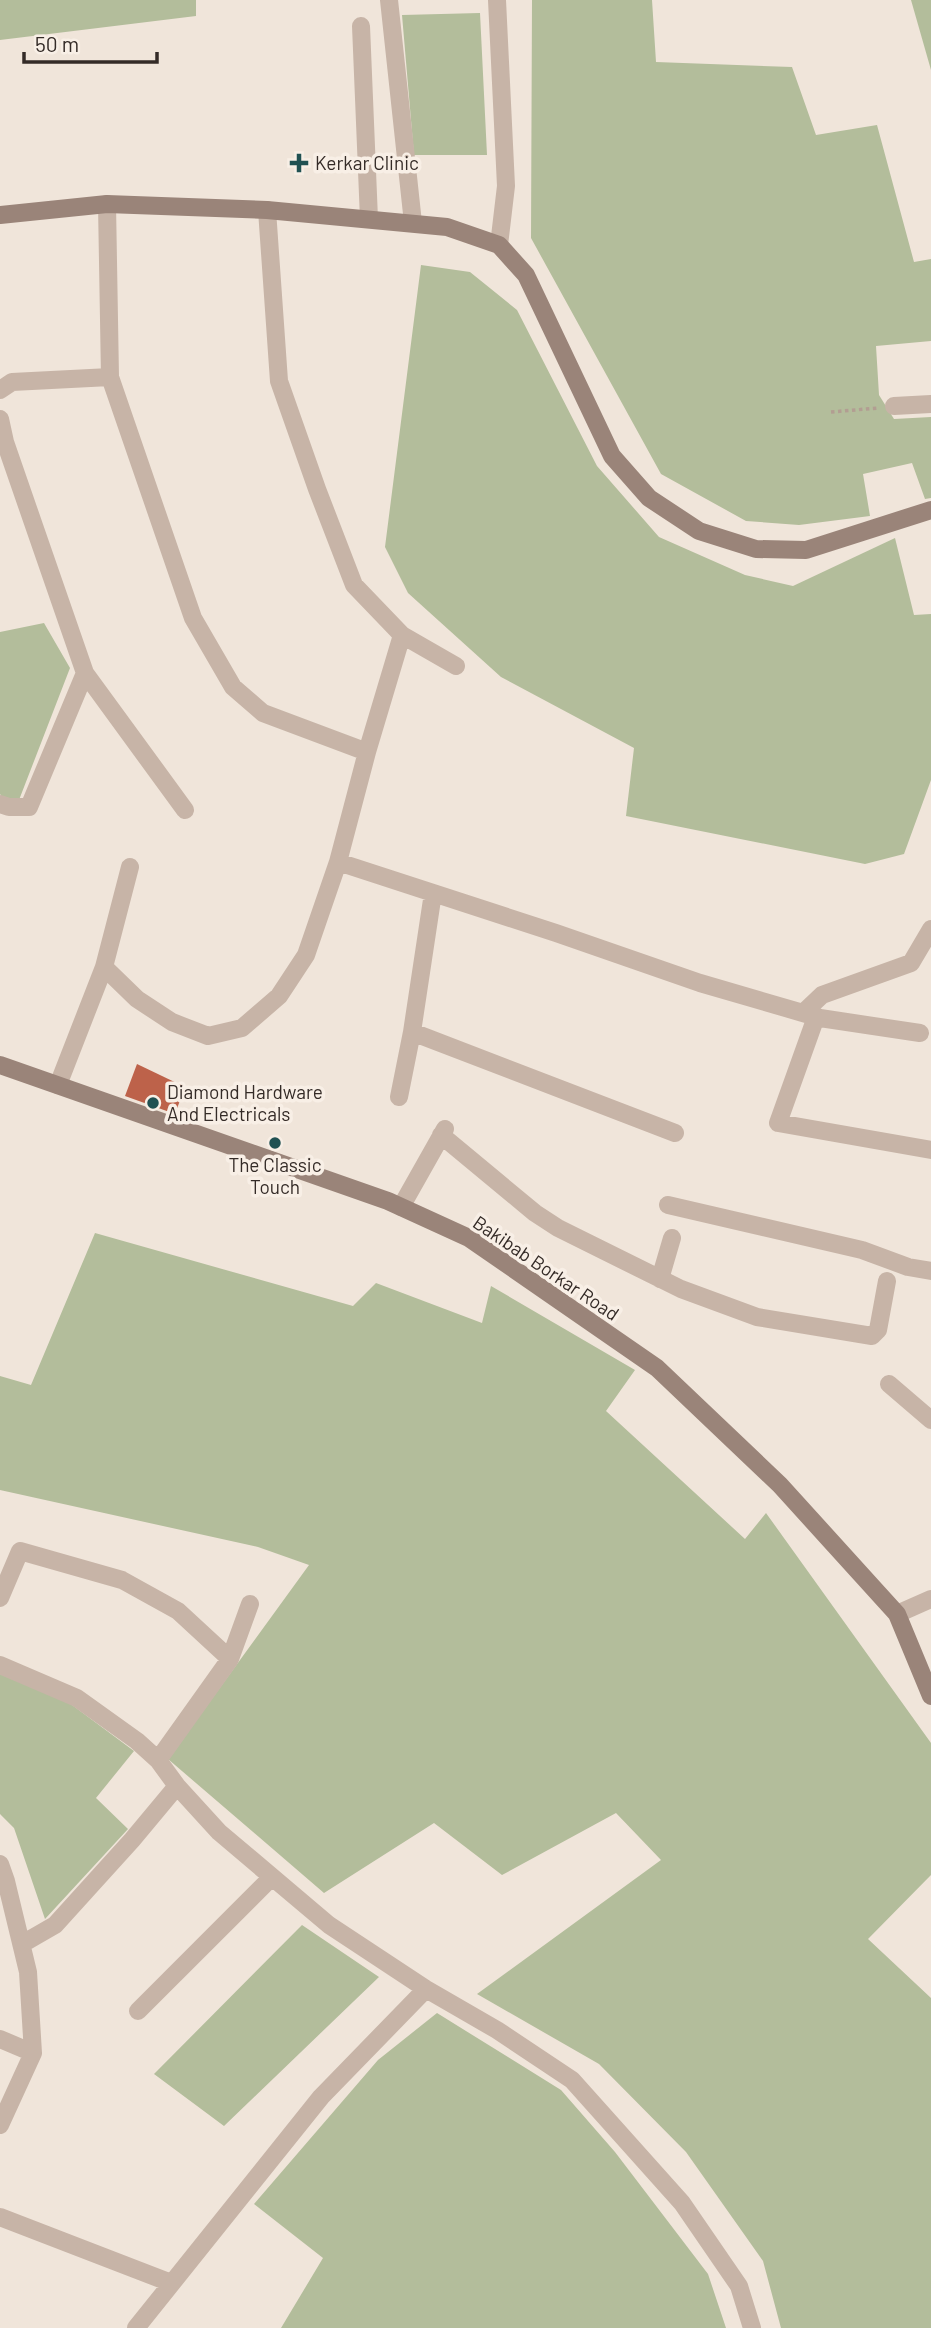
<svg xmlns="http://www.w3.org/2000/svg" width="931" height="2328" viewBox="0 0 931 2328" font-family="Barlow,sans-serif">
	<style>
		.green { fill: #b3bd9b }
		.building { fill: #bd624a }
		.lines { fill: none; stroke-linecap: round; stroke-linejoin: round }
		.path { stroke: #b29e92; stroke-width: 3.5; stroke-dasharray: 3.5 3.5; stroke-linecap: butt }
		.street { stroke: #c7b4a7; stroke-width: 18 }
		.secondary { stroke: #9a8479; stroke-width: 18 }
		.poi-dot { fill: #205152; stroke: #f8efe6; stroke-width: 2.5 }
		.labels { text-anchor: middle; stroke-width: 7; stroke-linejoin: round; paint-order: stroke }
		.poi-label { font-size: 19px; fill: #342b27; stroke: #f8efe6; text-anchor: start }
		.street-label { font-size: 19px; fill: #342b27; stroke: #f8efe6 }
	</style>
	<rect width="100%" height="100%" fill="#f0e5da"/>
	<path class="green" d="M0,0H196V16L0,40Z
		M532,0H652L656,62L792,67L816,135L877,125L914,262L931,259V341L876,346L879,395L894,419L931,417V498L925,499L912,463L863,474L870,516L799,525L746,521L661,474L531,238Z
		M911,0H931V70Z
		M480,13L487,155H414L402,15Z
		M421,265L470,272L517,310L597,466L659,537L745,575L793,586L895,538L914,615L931,614V780L904,854L865,864L626,816L634,748L501,677L408,593L385,547Z
		M44,623L70,668L19,800L2,797L0,794V632Z
		M95,1233L353,1306L376,1283L482,1323L491,1286L635,1370L606,1411L745,1539L766,1513L931,1743V1875L868,1939L931,1998V2328H781L763,2261L686,2152L599,2064L477,1994L661,1860L616,1813L502,1875L434,1823L324,1893L168,1759L309,1565L258,1547L0,1490V1376L31,1385Z
		M0,1673L64,1699L134,1751L96,1798L128,1829L45,1919L14,1828L0,1814Z
		M302,1925L379,1977L224,2126L154,2074Z
		M437,2013L561,2090L615,2152L708,2274L726,2328H281L323,2258L254,2204L378,2060Z"/>
	<path class="building" d="M137,1064L185,1087L175,1114L125,1096Z"/>
	<g class="lines">
		<path class="path" d="M831,412L878,408"/>
		<path class="street" d="M389,0L413,223
			M497,0L506,186L499,245
			M361,26L369,219
			M107,204L110,377L193,618L233,687L263,713L367,752
			M267,210L279,381L317,489L354,585L402,635L456,666
			M0,390L12,382L110,377
			M894,406L931,404
			M0,419L5,442L85,673L185,810
			M0,804L9,807H29L85,673
			M338,862L367,752L402,635
			M433,893L412,1032L675,1133
			M104,967L137,999L172,1022L208,1036L242,1028L279,996L306,955L338,862L556,933L700,983L820,1018L920,1033
			M803,1013L822,995L911,963L931,929
			M816,1017L778,1123L931,1150
			M58,1085L104,967L130,867
			M399,1097L412,1032
			M441,1135L535,1213L558,1228L681,1289L757,1317L872,1336L878,1330L887,1281
			M668,1205L862,1250L908,1267L931,1271
			M401,1207L445,1129
			M660,1279L672,1238
			M889,1384L931,1420
			M0,1598L20,1551L122,1580L178,1611L230,1659
			M897,1614L931,1599
			M0,1665L77,1698L137,1741L158,1760L177,1786L219,1832L329,1925L426,1989L497,2030L572,2080L682,2203L739,2286L752,2328
			M158,1760L230,1659L250,1604
			M0,1864L6,1881L28,1972L33,2053L0,2125
			M22,1944L55,1925L132,1840L177,1786
			M138,2011L272,1877
			M0,2039L33,2053
			M0,2217L171,2283
			M136,2328L321,2097L426,1989"/>
		<path class="secondary" d="M0,215L107,204L267,210L447,227L499,245L526,275L612,456L649,498L699,531L756,549L806,550L931,510
			M0,1065L388,1201L469,1238L657,1368L780,1485L897,1614L931,1696"/>
	</g>
	<g class="poi-dot">
		<path d="M295.5 152.5h7v7h7v7h-7v7h-7v-7h-7v-7h7z"/>
		<circle cx="153" cy="1103" r="7"/>
		<circle cx="275" cy="1143" r="7"/>
	</g>
	<g class="labels">
		<g class="poi-label">
			<text x="315" y="170">Kerkar Clinic</text>
			<text x="167" y="1099">Diamond Hardware<tspan x="167" dy="22">And Electricals</tspan></text>
			<text x="275" y="1172" text-anchor="middle">The Classic<tspan x="275" dy="22">Touch</tspan></text>
		</g>
		<g class="street-label">
			<text transform="translate(546 1268) rotate(34)" y="7">Bakibab Borkar Road</text>
		</g>
	</g>
	<path d="M24 52v10h133v-10" fill="none" stroke="#342b27" stroke-width="3.5"/>
	<text x="35" y="52" font-size="21" fill="#342b27" stroke="#f8efe6" stroke-width="5" paint-order="stroke">50 m</text>
</svg>
